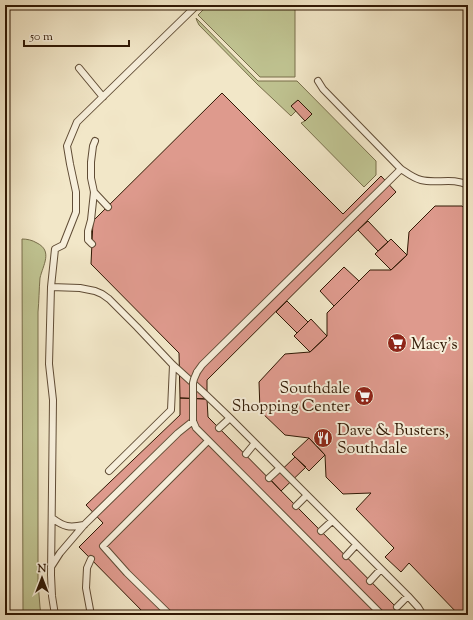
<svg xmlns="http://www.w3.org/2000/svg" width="473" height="620" viewBox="0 0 473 620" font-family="'Sorts Mill Goudy',serif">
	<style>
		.green { fill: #c0c492; stroke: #786e4b }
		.building { fill: #de9a8d; stroke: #301804 }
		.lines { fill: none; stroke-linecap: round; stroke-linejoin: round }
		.lane-casing { stroke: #604c35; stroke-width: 8 }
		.lane { stroke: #f7efdb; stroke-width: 6 }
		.lane-bridge-casing { stroke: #604c35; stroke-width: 8; stroke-linecap: butt }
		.lane-bridge { stroke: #f7efdb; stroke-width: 6 }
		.labels { text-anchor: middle; stroke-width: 4; stroke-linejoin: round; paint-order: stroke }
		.poi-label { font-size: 16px; fill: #301804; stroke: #f7efdb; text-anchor: start }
	</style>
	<rect width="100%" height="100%" fill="#f2e7c8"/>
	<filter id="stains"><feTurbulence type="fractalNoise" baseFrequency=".005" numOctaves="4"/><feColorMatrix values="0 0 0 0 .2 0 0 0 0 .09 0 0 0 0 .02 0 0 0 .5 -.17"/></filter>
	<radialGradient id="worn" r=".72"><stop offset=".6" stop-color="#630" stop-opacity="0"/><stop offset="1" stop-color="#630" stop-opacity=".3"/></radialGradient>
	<path class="green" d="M208,5H295V77H260L198,15Z
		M196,18L258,81H297L376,161V175L364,187L301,123L305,121L312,114L298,100L291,106L296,111L291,116L257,84L199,25L197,21Z
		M22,239C27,239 32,240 37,243C53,251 43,265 40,278C39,290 39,301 38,312V582L40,607L41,615H23Z"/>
	<path class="building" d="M222,93L343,214L381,176L396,192L207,380V399L180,398L179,353L91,264L93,221Z
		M298,100L312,114L305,121L291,106Z
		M435,206H462L468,211V615H459L409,563L401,572L385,557L394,548L356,509L371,493L343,494L326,477L325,455L309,438L285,435L260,411L259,382L285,354L310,352L327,336V313L370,270H391L407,255L409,232Z
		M368,221L388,242L378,251L358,230Z
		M391,239L407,255L391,270L375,254Z
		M344,267L359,281L334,306L320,291Z
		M287,301L308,322L297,333L276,312Z
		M311,319L327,336L310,352L294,336Z
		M180,398L207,399L208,417L404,615H146L79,547L103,523L86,505L180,415Z
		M309,438L325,455L309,471L292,454Z
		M295,457L306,467L281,491L271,480Z"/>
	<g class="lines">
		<g class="lane-casing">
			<path id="lane" d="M79,68L103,97
				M318,81L323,89L401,169C407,173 413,178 421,180C436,184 453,177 468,185
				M94,192L108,207
				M92,244L88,240V231L91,220L94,192L91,178V162L93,146L95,141
				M51,287L80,288L95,291L102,294L109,299L137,327L173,365L205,394L230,418L408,596L418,607L423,615
				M197,372L202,365L401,169
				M219,428L230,418
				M246,454L255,443
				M109,471L171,410L173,365
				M269,478L280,468
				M296,506L307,495
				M52,518C64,527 69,528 84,525
				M321,531L332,521
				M346,556L356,545
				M51,567L60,553L84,525L178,433L193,421L196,428L382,615
				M370,581L381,569
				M397,607L408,596
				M55,615L52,596L51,575L53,400L49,364L51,287L55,249L63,245L76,212V192L70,164L67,146L77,122L197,5
				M91,615L86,588L87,568L91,559
				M170,615L127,573L103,546L208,441"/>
		</g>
		<use href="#lane" class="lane"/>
		<g class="lane-bridge-casing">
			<path id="lane-bridge" d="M193,421V383L194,379L197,372"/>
		</g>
		<use href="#lane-bridge" class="lane-bridge"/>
	</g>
	<defs>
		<g id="supermarket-disc" transform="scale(1)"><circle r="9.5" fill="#8f2418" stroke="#f7efdb"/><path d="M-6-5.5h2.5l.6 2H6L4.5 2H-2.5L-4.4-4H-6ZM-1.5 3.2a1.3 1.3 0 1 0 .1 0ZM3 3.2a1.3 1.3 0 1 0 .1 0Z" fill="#fff"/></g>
		<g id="restaurant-disc" transform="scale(1)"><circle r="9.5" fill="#8f2418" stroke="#f7efdb"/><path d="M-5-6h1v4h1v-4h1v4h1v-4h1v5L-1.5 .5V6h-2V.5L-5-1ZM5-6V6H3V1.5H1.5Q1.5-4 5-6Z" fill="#fff"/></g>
	</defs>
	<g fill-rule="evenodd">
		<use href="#supermarket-disc" x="397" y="343"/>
		<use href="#supermarket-disc" x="364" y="396"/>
		<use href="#restaurant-disc" x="323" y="438"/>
	</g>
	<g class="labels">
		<g class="poi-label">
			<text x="411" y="349">Macy's</text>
			<text x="350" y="393" text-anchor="end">Southdale<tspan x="350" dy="18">Shopping Center</tspan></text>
			<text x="337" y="435">Dave &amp; Busters,<tspan x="337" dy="18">Southdale</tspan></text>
		</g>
	</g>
	<rect width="473" height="620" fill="none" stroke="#f2e7c8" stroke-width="20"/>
	<rect x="6" y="6" width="461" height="608" fill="none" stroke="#301804" stroke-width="2"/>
	<rect x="10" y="10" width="453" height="600" fill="none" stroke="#301804"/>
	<g transform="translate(42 578)" stroke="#f7efdb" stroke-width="3" paint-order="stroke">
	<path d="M0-3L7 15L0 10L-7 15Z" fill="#301804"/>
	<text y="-6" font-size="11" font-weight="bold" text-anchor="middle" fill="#301804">N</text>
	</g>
	<path d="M24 40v6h105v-6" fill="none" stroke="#301804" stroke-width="2"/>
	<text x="30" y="40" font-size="12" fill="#301804" stroke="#f7efdb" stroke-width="3" paint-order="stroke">50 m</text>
	<rect width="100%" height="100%" filter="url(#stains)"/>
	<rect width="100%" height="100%" fill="url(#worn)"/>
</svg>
